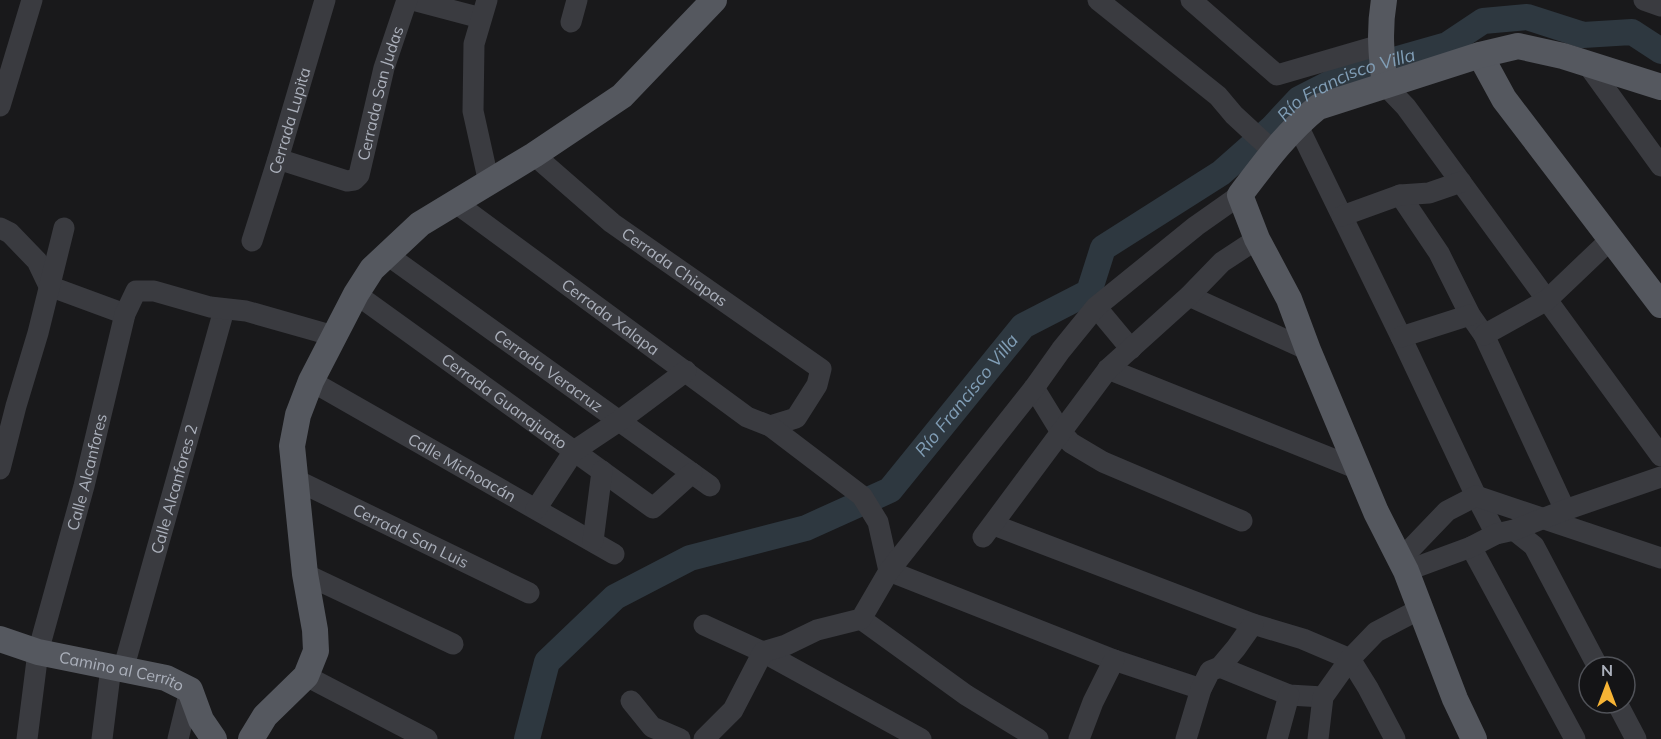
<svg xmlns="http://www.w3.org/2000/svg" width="1661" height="739" viewBox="0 0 1661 739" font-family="Mulish,sans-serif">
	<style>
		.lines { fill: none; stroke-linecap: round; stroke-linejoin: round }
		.river { stroke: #2e3840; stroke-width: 26 }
		.minor { stroke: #3a3b40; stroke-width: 21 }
		.major { stroke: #55585f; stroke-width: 26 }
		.labels { text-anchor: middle; stroke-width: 6; stroke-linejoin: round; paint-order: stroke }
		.street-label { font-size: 16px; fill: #abb0bb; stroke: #141416 }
		.water-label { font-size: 18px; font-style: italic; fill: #819eb6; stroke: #141416 }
	</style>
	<rect width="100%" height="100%" fill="#19191b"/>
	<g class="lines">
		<path class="river" id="s1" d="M527,739L547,662L615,597L690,558L806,528L890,490L1023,326L1089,292L1103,248L1221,173L1272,128L1299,99L1352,72L1447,45L1483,21L1527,17L1583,35L1632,32L1661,51"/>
		<g class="minor">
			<path d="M413,0L481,18"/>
			<path d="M487,0L474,44L473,111L489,183"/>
			<path d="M1098,0L1218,96L1234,115L1273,151"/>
			<path d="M1191,0L1277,75L1380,45"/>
			<path d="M1644,0L1661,6"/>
			<path d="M571,22L577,0"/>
			<path d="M1588,65L1661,166"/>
			<path d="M1385,85L1406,107L1661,456"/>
			<path d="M0,106L32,0"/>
			<path d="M1297,124L1401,337L1476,496L1496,534"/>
			<path id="s2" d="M534,155L612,223L821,369L817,385L796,418L770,426"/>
			<path id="s3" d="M278,159L347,181L354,180L359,175L384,68L407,0"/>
			<path d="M1400,195L1439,253L1470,315L1484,335L1565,510"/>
			<path id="s4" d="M456,203L747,417L770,426L862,496L878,522L889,571L1114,660L1201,689"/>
			<path d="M1342,216L1400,195L1429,193L1461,182"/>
			<path d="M0,228L10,233L37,261L49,286"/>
			<path id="s5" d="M252,241L278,159L325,0"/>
			<path id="s6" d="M386,254L710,486"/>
			<path d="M49,286L125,314"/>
			<path id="s7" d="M356,294L653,508L692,473"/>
			<path d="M1189,296L1308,350"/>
			<path d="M1096,307L1131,349"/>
			<path d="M1484,335L1547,300L1611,239"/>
			<path d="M1401,337L1470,315"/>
			<path d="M1108,369L1358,469"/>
			<path id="s8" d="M311,381L614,554"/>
			<path d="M1034,388L1061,432L1071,443L1103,462L1242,521"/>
			<path d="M0,469L16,406L38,333L64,228"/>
			<path id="s9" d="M294,479L529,593"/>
			<path d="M536,509L574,451L619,421L686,371"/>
			<path d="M994,525L1253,624L1303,639L1350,659L1368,688L1395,739"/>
			<path d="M1514,530L1534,546L1598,667"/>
			<path d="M983,537L1108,369L1189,296L1222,262L1257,239"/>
			<path d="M593,541L602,471"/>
			<path d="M1471,547L1575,739"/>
			<path d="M1400,560L1447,511L1476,496L1661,558"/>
			<path d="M1406,571L1471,547L1496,534L1514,530L1565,510L1661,477"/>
			<path d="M305,574L453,644"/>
			<path d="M861,619L966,695L1038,739"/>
			<path d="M704,625L763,652L921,739"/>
			<path d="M1220,667L1289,695L1323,697"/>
			<path id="s10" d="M123,670L224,310"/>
			<path d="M306,676L427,739"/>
			<path d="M631,701L652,727L680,739"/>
			<path d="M1617,703L1636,739"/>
			<path id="s11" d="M27,739L38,652L84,486L125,314L136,291H154L210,307L246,311L334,336"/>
			<path d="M102,739L111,667"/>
			<path d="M178,739L190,690"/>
			<path d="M704,739L733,710L763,652L786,645L817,630L861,619L889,571L1034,388L1061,350L1096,307L1196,226L1240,195"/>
			<path d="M1079,739L1093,702L1114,660"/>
			<path d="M1186,739L1201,689L1210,671L1220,667L1236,648L1253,624"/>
			<path d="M1277,739L1289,695"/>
			<path d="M1318,739L1323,697L1350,659L1376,632L1420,609"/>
		</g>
		<g class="major">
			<path d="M1384,0C1379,29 1381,55 1385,85"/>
			<path d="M1480,55L1504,99L1661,305"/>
			<path id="s12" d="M0,639L38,652L166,678L190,690L201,720L214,739"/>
			<path d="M251,739L265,716L306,676L316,651L315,630L305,574L292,446L298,415L311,381L356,294L372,269L420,224L534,155L622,96L714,0"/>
			<path d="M1474,739L1455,699L1406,571L1376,512L1308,350L1289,299L1257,239L1240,195C1265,162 1286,133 1318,107L1480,55L1518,46L1563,56L1661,87"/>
		</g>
	</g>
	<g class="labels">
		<g class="street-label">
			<text dy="6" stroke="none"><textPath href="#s3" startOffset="171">Cerrada San Judas</textPath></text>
			<text dy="6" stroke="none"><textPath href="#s5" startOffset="126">Cerrada Lupita</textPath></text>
			<text dy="6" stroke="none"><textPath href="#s2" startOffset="180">Cerrada Chiapas</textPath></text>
			<text dy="6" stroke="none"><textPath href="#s4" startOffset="192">Cerrada Xalapa</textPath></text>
			<text dy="6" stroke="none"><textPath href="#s6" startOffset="200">Cerrada Veracruz</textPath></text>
			<text dy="6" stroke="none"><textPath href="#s7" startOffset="183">Cerrada Guanajuato</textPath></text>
			<text dy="6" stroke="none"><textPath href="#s8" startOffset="174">Calle Michoacán</textPath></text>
			<text dy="6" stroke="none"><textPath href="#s11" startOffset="274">Calle Alcanfores</textPath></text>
			<text dy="6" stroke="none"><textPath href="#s10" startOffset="188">Calle Alcanfores 2</textPath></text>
			<text dy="6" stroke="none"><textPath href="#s9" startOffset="130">Cerrada San Luis</textPath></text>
			<text dy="6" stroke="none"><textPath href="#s12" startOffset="126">Camino al Cerrito</textPath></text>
		</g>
		<g class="water-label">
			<text dy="6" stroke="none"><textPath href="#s1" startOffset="1098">Río Francisco Villa</textPath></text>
			<text dy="6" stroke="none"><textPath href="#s1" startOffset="592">Río Francisco Villa</textPath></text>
		</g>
	</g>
	<g transform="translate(1607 685)"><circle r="28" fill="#141416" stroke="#505258" stroke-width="1.5"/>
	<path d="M0-4.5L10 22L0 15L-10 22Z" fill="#f7b435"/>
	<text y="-9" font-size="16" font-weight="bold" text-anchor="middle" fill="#abb0bb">N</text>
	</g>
</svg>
